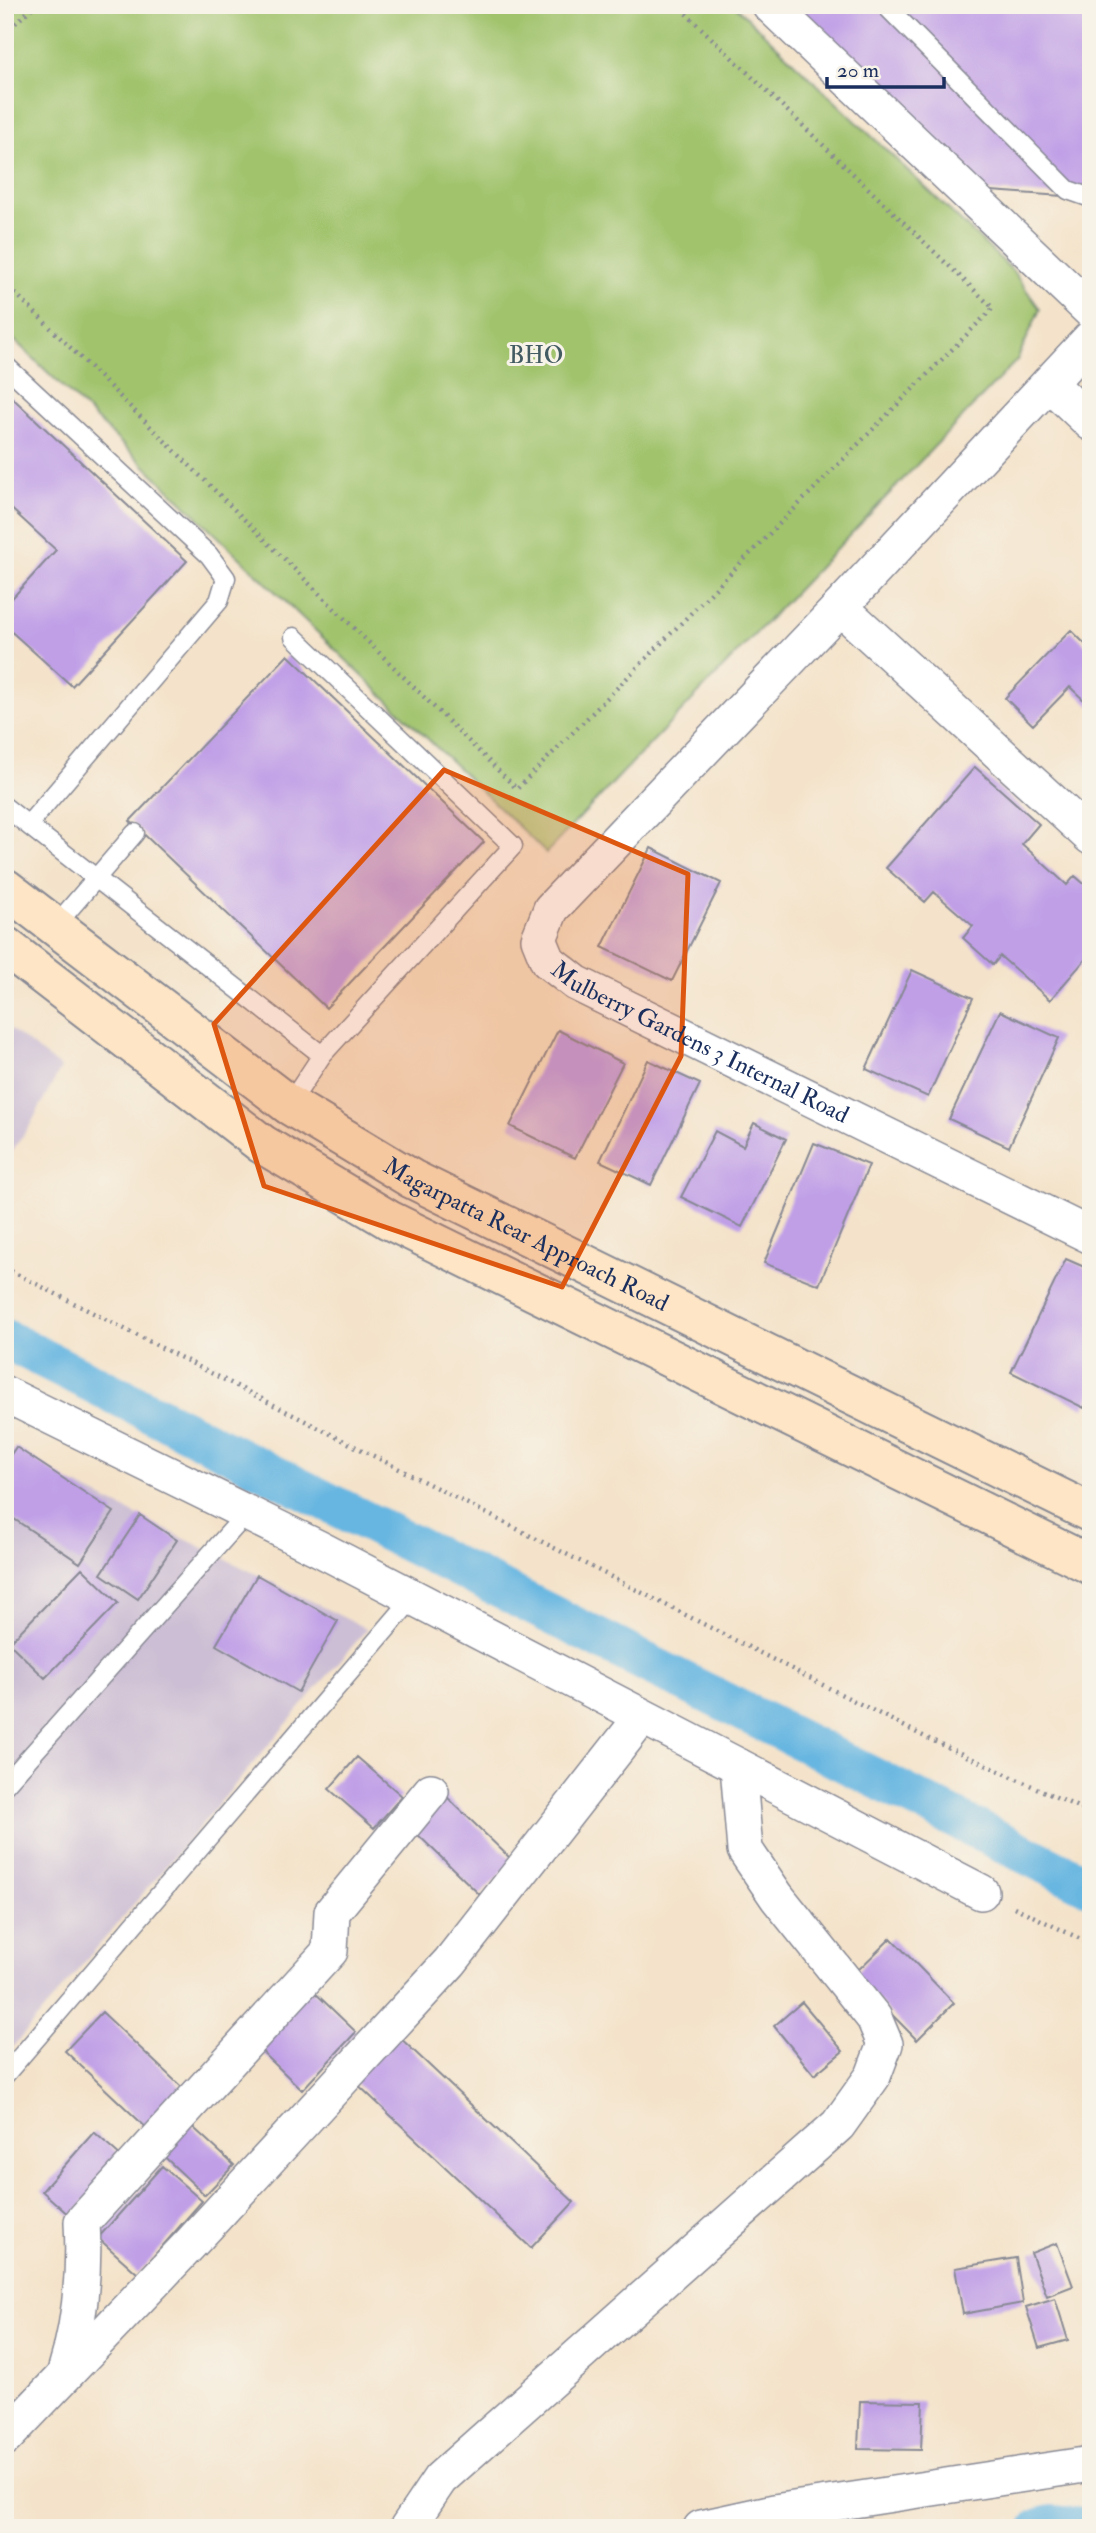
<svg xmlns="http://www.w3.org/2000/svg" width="1096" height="2533" viewBox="0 0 1096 2533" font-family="'IM FELL Double Pica',serif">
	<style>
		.industrial { fill: #ccbed4 }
		.green { fill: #a0c36c; stroke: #5e7965; stroke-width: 2 }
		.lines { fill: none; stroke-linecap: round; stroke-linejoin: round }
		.canal { stroke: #66b6e1; stroke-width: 40 }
		.building { fill: #c09fe7 }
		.lane-casing { stroke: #888994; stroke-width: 21 }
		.street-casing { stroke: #888994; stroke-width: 38 }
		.secondary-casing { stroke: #888994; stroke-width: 42 }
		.path { stroke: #888994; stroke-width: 4.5; stroke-dasharray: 2 5; stroke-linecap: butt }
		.lane { stroke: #fff; stroke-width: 18 }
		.street { stroke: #fff; stroke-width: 35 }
		.secondary { stroke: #fde5c5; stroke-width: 38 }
		.marked { fill: #de5710; fill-opacity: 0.2; stroke: #de5710; stroke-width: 5; stroke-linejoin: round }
		.labels { text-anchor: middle; stroke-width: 6; stroke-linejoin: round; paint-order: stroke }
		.park-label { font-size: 24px; fill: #435b62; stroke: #f7f3e8 }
		.street-label { font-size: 24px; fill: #1b2f5e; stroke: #f7f3e8 }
	</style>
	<rect width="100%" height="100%" fill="#f7f3e8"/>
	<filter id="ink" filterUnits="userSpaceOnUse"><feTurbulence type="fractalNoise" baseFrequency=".0143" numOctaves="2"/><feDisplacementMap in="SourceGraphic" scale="14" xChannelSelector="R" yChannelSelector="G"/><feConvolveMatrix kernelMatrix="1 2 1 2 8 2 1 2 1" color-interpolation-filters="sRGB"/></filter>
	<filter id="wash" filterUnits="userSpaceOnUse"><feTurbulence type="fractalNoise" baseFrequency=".00686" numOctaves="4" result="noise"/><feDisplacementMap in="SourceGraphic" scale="28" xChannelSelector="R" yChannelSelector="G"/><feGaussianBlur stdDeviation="1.57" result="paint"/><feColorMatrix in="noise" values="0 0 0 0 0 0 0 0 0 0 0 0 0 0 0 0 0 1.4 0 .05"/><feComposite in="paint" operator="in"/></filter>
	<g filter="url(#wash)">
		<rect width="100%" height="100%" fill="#f4e3ca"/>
		<path class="industrial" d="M5,1025L61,1068L29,1127L5,1161Z
			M5,1450L367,1629L5,2056Z"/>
		<path class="green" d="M5,5H734L1012,270L1040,309L1017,360L546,853L5,331Z"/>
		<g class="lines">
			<path class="canal" d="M5,1339L1091,1887
				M1040,2528L1053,2525L1081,2528"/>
		</g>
		<g id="blocks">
			<path class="building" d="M793,5H1091V198L963,189Z
				M5,391L187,561L72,686L5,626V606L56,550L5,503Z
				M1071,630L1091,650V707L1070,687L1033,725L1005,698Z
				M288,655L484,842L326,1008L130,821Z
				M975,767L1039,824L1022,844L1067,885L1075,876L1091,890V953L1050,1000L1000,956L993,965L963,938L973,926L934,892L925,902L886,868Z
				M651,848L721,883L672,981L602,947Z
				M912,970L973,998L928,1097L866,1069Z
				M1000,1011L1059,1038L1009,1147L949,1119Z
				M558,1030L623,1063L575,1158L510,1126Z
				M648,1060L700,1084L651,1185L600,1161Z
				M754,1123L786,1139L742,1227L681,1197L715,1131L743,1146Z
				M814,1143L869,1165L819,1285L764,1263Z
				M1066,1259L1091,1270V1395L1084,1408L1011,1372Z
				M16,1447L114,1512L80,1563L5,1513V1463Z
				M140,1515L177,1540L138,1599L101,1574Z
				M82,1568L118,1603L45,1678L9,1643Z
				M257,1575L338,1621L298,1692L216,1645Z
				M357,1757L402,1796L374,1828L329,1789Z
				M444,1794L513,1861L480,1895L411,1828Z
				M891,1938L954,2003L917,2040L853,1975Z
				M309,1987L356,2032L302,2090L255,2045Z
				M802,2002L843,2051L814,2075L774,2026Z
				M102,2012L189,2094L152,2133L65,2051Z
				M396,2034L574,2202L531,2248L353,2080Z
				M183,2118L234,2165L205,2195L155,2148Z
				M94,2132L123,2158L71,2217L42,2191Z
				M162,2166L202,2201L138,2274L98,2238Z
				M1057,2243L1073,2286L1047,2296L1031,2253Z
				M1016,2258L1023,2303L963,2314L955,2268Z
				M1055,2298L1068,2340L1039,2348L1026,2307Z
				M860,2401L923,2402L921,2450L858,2449Z"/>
		</g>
	</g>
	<g filter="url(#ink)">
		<use href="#blocks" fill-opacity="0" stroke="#888994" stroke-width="2"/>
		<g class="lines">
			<g class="lane-casing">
				<path id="lane" d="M885,5L1068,190L1091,198
					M5,365L209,555L226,578L219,601L28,825L5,807
					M28,825L322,1055
					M55,926L135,833
					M289,1105L322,1055L513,846L294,637
					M5,1785L247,1513
					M5,2075L413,1598"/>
			</g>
			<g class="street-casing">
				<g id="street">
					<path d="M770,5L1091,311"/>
					<path id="s1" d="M1091,338L840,607L551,909L539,939L548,961L576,983L1091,1236"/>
					<path d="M1049,383L1091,423"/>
					<path d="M840,607L1091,837"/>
					<path d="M5,1394L318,1548L981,1892"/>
					<path d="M64,2376C80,2325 85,2275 82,2222L330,1951L332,1912L431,1791"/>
					<path d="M5,2438L191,2243L450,1962L642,1717"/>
					<path d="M407,2528L440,2479L838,2125L873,2076L885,2044L874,2018L777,1897L745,1850L738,1766"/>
					<path d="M701,2528L774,2512L1091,2464"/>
				</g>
			</g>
			<g class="secondary-casing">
				<g id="secondary">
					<path id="s2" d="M5,888L289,1105L412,1179L1091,1513"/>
					<path d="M5,946L262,1144L389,1220L1091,1565"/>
				</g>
			</g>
			<path class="path" d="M5,33L35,5
				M5,283L517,789L993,308L677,5
				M5,1268L927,1738L1091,1813
				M1014,1907L1091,1944"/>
			<use href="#lane" class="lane"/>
			<use href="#street" class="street"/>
			<use href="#secondary" class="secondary"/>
		</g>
	</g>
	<path class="marked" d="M444,770L688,874L681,1056L562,1287L264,1186L214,1024Z"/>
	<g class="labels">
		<g class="park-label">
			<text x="536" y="363">BHO</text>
		</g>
		<g class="street-label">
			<text dy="8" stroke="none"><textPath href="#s1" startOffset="1015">Mulberry Gardens 3 Internal Road</textPath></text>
			<text dy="8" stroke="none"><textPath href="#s2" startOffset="628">Magarpatta Rear Approach Road</textPath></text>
		</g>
	</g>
	<rect width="1096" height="2533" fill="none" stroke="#f7f3e8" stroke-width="28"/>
	<path d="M827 77v10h117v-10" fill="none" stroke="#1b2f5e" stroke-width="3.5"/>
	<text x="837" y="77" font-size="21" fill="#1b2f5e" stroke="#f7f3e8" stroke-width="5" paint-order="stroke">20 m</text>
</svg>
